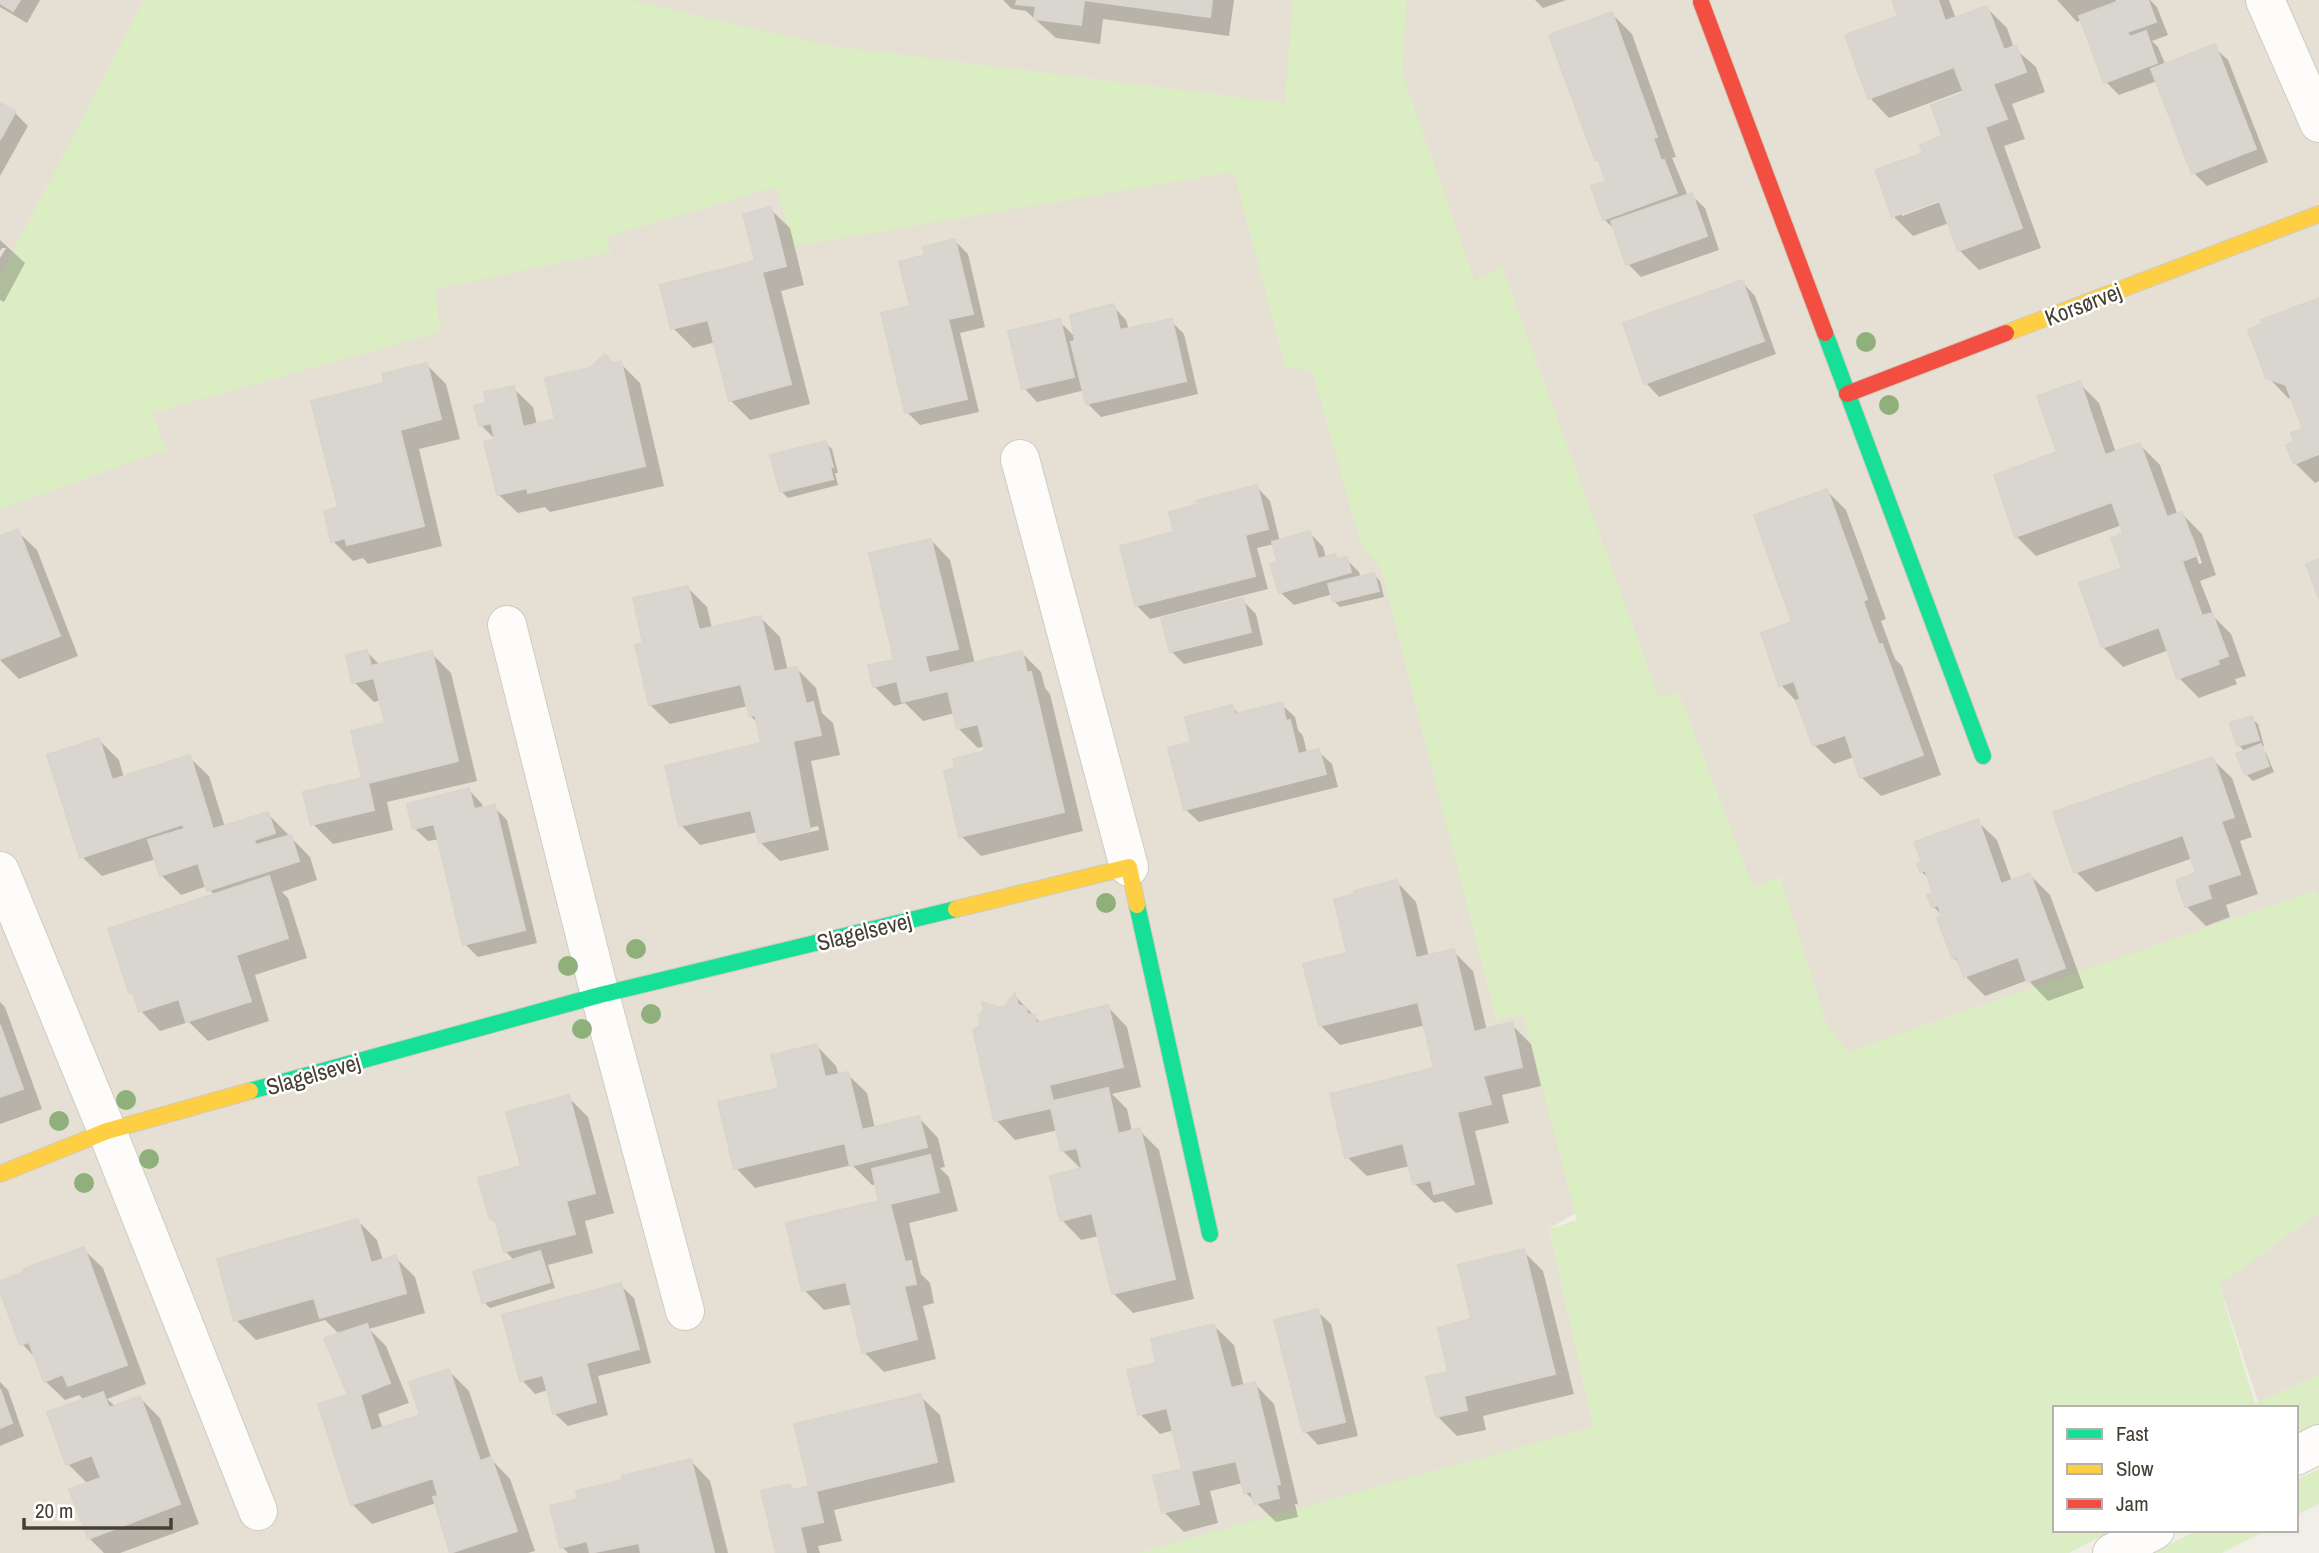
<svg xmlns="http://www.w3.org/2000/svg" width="2319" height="1553" font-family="'Archivo Narrow',sans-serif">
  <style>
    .residential { fill: #e5e0d3 }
    .green { fill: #dbedc3 }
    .shadow { fill: #0003; fill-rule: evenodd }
    .building { fill: #d9d6cf; stroke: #d8d5cd; stroke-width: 2 }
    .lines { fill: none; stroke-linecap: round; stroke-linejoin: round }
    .street-casing { stroke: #cecbc5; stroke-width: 40 }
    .fast-casing { stroke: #d0cbbd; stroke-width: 18 }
    .slow-casing { stroke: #d0cbbd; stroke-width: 18 }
    .jam-casing { stroke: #d0cbbd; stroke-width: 18 }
    .street { stroke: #fdfcfb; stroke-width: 38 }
    .fast { stroke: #16e098; stroke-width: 16 }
    .slow { stroke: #ffcf43; stroke-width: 16 }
    .jam { stroke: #f24e42; stroke-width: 16 }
    .tree { fill: #8fb07a }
    .labels { text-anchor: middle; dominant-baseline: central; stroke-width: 5; stroke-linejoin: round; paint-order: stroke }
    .street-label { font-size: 23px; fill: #463f33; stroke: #fff }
  </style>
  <rect width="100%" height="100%" fill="#f0eee7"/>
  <path class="residential" d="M0,0H2319V901L2315,891L1836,1056L1549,1229L1594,1427L1150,1553H0Z
    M2319,1213V1375L2258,1402L2219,1284Z"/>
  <path class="green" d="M144,0H630L826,45L1285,103L1293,0H1407L1402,73L1475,281L1502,267L1659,697L1679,693L1753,887L1780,876L1826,1022L1847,1052L2316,890L2319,901V1213L2219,1285L2255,1403L2319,1375V1425L2296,1437V1408H2055V1530H2113L2069,1553H1137L1594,1427L1549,1229L1577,1220L1523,1014L1496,1020L1381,568L1362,548L1312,371L1285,367L1234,172L794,246L776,187L606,237L611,252L436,289L440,332L153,413L166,450L0,509V276Z
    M2319,1469V1504L2296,1515V1480Z
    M2198,1530H2267L2222,1553H2153Z"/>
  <path class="shadow" d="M0,0H40L27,23L0,7Z
    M1003,0H1234L1229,36L1103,19L1100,44L1056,38L1026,11L1012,9Z
    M1535,0H1566L1543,8Z
    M1894,0H1949L1956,19L1987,8L2007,28L2014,48L2036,67L2045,92L2012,104L2025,139L2004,146L2041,248L1979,270L1959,250L1949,223L1913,236L1893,216L1925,154L1944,137L1966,94L1964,90L1889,118L1870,98L1900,17ZM1947,195L1948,199L1902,216V212Z
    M2057,0H2116L2117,4L2127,0H2150L2157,7L2168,35L2152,41L2158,47L2166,66L2214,47L2228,60L2268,162L2207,186L2194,173L2157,81L2119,95L2106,82L2083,19L2077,22Z
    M1612,14L1632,34L1676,157L1672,158L1688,196L1691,195L1705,208L1719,250L1641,277L1628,264L1616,231L1604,219L1608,182L1602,165L1596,159Z
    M0,105L15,113L28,126L0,176Z
    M770,209L790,228L804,285L781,291L810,404L750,420L730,400L716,342L693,348L673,328L758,262Z
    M0,240L25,263L4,302L0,300V258L6,248H2L0,251Z
    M955,241L968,254L985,327L960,333L979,412L920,425L907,412L912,307L927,256Z
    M1742,282L1755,296L1776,354L1659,397L1646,383Z
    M2319,299V481L2315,483L2295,463L2297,443L2305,430L2293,399L2288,398L2268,377Z
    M1113,306L1126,320L1129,330L1171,321L1184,334L1198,394L1101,417L1088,404L1085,390L1037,402L1024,388L1059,321L1077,339Z
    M620,363L640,383L664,486L550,512L545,507L518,513L498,494L496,440L481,425L488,405L513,388L533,407L537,425L557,420L614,365Z
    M427,365L446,384L460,439L419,449L442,546L368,564L363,558L353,561L333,541L340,508L386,384Z
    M2079,383L2099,403L2116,453L2140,445L2160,465L2178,516L2182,514L2202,534L2216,575L2200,581L2214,617L2231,634L2246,676L2235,679L2237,684L2199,698L2179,678L2169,650L2123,667L2103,647L2124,569L2125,534L2122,525L2036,556L2016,536L2059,453ZM2189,535H2192L2202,563L2199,564Z
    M826,443L832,449L838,473H835L838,485L788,498L781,491Z
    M1257,487L1270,501L1280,542L1310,533L1323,547L1326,558L1334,556L1339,560L1346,559L1359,572L1361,578L1374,575L1380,581L1384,597L1340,607L1334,601L1333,594L1294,605L1280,592L1279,564L1274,544L1257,548L1268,589L1150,619L1137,606L1122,547L1176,533Z
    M1827,491L1846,510L1886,619L1881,621L1895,659L1902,666L1941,775L1881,796L1861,777L1854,757L1834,764L1814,745L1798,703L1781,685ZM1852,729L1853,733L1822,744V740Z
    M17,531L37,550L78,656L19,679L0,660V537Z
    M931,540L950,560L975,664L1021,652L1041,672L1045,688L1050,694L1083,831L981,856L961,836L987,753L985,746L978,748L958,728L955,713L923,721L905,703L894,706L874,686L897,661Z
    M688,588L707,607L712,628L761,618L780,637L788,671L797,669L816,688L822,713L833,723L840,755L811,761L829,850L780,861L760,842L758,832L700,845L681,825L763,745L758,724L750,715L748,706L670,724L650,705L645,644ZM818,826L819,830L772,841V837Z
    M1242,600L1256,614L1263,645L1184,664L1171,651Z
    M367,652L380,665L431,653L451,673L477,781L387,802L393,830L333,844L313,824L364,779L387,724L381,700L374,702L354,682Z
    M1281,704L1295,717L1298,730L1303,736L1307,753L1318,751L1332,764L1338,787L1199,822L1185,809L1232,707L1240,715Z
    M2251,718L2258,724L2264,746L2261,747L2266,753L2274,772L2253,781L2246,774L2245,752L2239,745Z
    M99,740L119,760L124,778L189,757L209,776L225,827L268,814L310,857L317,880L282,892L288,898L307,958L255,975L269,1021L208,1041L189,1022L160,1031L141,1011L137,998L130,992L215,896L207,886L181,895L161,875L156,859L102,876L82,857Z
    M2212,759L2232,778L2252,837L2240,841L2258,894L2226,905L2230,917L2206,926L2186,906L2198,874L2193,858L2096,892L2076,872Z
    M469,790L482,804L483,809L494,807L507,820L537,943L478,957L465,944L440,839L428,841L414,828Z
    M1977,821L1997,840L2012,882L2030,875L2050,895L2084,988L2048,1001L2028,980L1985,996L1965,976L1961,965L1953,957L1944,917L1933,906L1935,894L1931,881L1921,871Z
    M1397,882L1416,902L1429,957L1453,951L1473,971L1487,1031L1511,1024L1531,1044L1541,1086L1502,1095L1509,1123L1475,1131L1493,1204L1456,1213L1443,1201L1434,1203L1414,1183L1410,1166L1367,1176L1347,1157L1436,1070L1426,1025L1340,1045L1321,1026L1349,954Z
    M1015,996L1041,1023L1108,1007L1127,1027L1141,1087L1112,1094L1127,1109L1132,1132L1139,1130L1159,1150L1194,1299L1133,1313L1113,1293L1099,1236L1081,1240L1062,1220L1082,1170L1063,1151L1058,1130L1015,1140L996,1120L997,1009L1005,1008Z
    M0,1002L5,1007L42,1109L0,1124Z
    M817,1046L836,1066L839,1076L847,1074L867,1093L875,1129L919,1118L938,1138L945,1167L940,1168L949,1177L958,1211L909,1223L921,1274L930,1283L934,1303L923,1306L936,1359L884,1372L864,1352L853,1304L824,1310L804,1290L881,1202L877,1184L872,1185L852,1165L755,1188L736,1168L781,1089Z
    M568,1097L588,1117L614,1213L585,1221L593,1253L548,1265L555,1288L490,1308L484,1302L515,1261L505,1251L498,1225L492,1219Z
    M357,1220L377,1240L383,1261L395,1257L415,1277L425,1313L369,1329L386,1346L409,1403L378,1414L383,1429L422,1417L449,1371L469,1391L492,1460L510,1479L535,1551L528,1553H453L436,1503L372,1524L352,1504L350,1396L340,1335L325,1320L256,1340L236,1320Z
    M83,1249L103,1268L146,1384L107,1399L116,1407L140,1398L160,1418L199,1524L120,1553H104L89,1538L88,1484L68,1464L84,1400L79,1395L65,1400L45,1381L37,1359L22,1344L0,1286V1282Z
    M1523,1251L1543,1271L1574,1394L1483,1416L1486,1430L1457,1436L1437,1416L1450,1373L1473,1320Z
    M620,1285L634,1298L651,1363L598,1376L608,1415L568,1426L554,1413L548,1390L535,1394L522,1380Z
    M1317,1311L1331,1324L1358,1436L1318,1445L1305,1431Z
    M1214,1326L1234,1345L1244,1387L1255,1384L1274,1404L1298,1504H1295L1298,1517L1276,1522L1245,1492L1243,1483L1210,1491L1218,1523L1184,1532L1164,1512L1184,1470L1174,1430L1160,1434L1140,1414L1158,1364Z
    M0,1382L8,1390L24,1436L0,1446Z
    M920,1396L940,1415L955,1482L834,1510L842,1541L818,1546L820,1553H778L789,1486L794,1491L811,1488Z
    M691,1461L710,1481L728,1553H568L562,1547L580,1501L625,1482Z"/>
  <path class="building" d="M0,0H20L13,11L0,3Z
    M1017,0H1212L1210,17L1084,0L1081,25L1034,19L1036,6L1016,4Z
    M1892,0H1938L1945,21L1987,6L2004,50L2016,45L2026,72L1993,84L2007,119L1985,127L2022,228L1958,251L1939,200L1892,217L1875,170L1923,153L1920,145L1942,136L1931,105L1964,93L1954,67L1868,99L1845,35L1898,16Z
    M2122,0H2148L2156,22L2127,32L2130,37L2146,31L2157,63L2104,83L2079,16Z
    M1612,12L1657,137L1653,138L1661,160H1664L1677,193L1603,220L1591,186L1606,181L1598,159L1595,160L1549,35Z
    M2215,44L2256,149L2192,174L2151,69Z
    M0,103L16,111L0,140Z
    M1692,193L1707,236L1626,265L1611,221Z
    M771,207L786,266L762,272L791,384L729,401L708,320L671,329L660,285L755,261L743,214Z
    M955,239L973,314L948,319L967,399L905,413L881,313L910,306L899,262L925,255L923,247Z
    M1742,280L1764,341L1644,384L1623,323Z
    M2319,298V454L2294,464L2286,445L2294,442L2291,433L2303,429L2286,385L2266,378L2248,330L2262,324L2261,320Z
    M1114,304L1120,330L1172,319L1186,381L1086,404L1071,342L1075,341L1070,315Z
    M1060,319L1074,377L1022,389L1008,331Z
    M605,354L613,363L621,361L645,466L528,493L527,488L497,495L484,442L495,439L491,423L479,426L474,406L486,403L484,392L514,386L523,427L555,419L545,378L590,368Z
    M427,363L441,419L400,430L424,526L347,545L345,538L331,542L324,511L338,507L311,401L384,383L382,374Z
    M2080,381L2105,455L2140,443L2167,517L2182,512L2198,555L2182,561L2202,616L2212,613L2228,656L2217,660L2219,664L2177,679L2159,627L2102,648L2079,583L2122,568L2111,538L2123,533L2112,502L2015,537L1994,475L2057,452L2037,396Z
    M826,441L833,467H830L833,479L780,492L770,455Z
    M1257,485L1268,529L1245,535L1255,576L1135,606L1120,546L1174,532L1169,512L1197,505L1196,501Z
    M1827,489L1867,599L1863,601L1871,624L1879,645L1882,644L1923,755L1860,778L1845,734L1813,746L1796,701L1800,699L1794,681L1779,686L1761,633L1792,622L1754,515Z
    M18,529L60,636L0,659V536Z
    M1310,531L1318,559L1335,554L1337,559L1347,557L1351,572L1279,593L1270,564L1277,562L1272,542Z
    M931,539L958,649L925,656L929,673L1022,651L1027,673L1031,672L1064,812L959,837L944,771L955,768L953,759L985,751L978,724L957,729L948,691L902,702L897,681L873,687L868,665L894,660L869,553Z
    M2319,559V599L2306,564Z
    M1374,573L1379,591L1333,602L1328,584Z
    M688,586L699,630L761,616L774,672L797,667L806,704L813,702L821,735L793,741L810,830L759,843L751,810L679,826L665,766L761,743L755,715L749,716L741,684L649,705L635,645L643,643L633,598Z
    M1243,598L1251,632L1170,652L1161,618Z
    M367,650L371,666L432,651L458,761L368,783L374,810L311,825L303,792L362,778L351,731L385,723L374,678L352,683L346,655Z
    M1282,702L1286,721L1290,720L1298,754L1319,749L1326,774L1184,810L1168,748L1191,742L1185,717L1232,705L1235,714Z
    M2252,716L2259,740L2237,746L2230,723Z
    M99,738L112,780L190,755L213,829L268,812L275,833L254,840L256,845L291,835L299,861L207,891L198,863L160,876L148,840L184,829L183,824L80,858L47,755Z
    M2261,744L2269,766L2245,775L2236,754Z
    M2213,757L2234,817L2221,821L2240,874L2207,885L2211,898L2185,907L2176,880L2196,873L2183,835L2074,873L2053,812Z
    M469,788L474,809L495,805L525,930L463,945L434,824L413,829L407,804Z
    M1978,819L2001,884L2030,873L2065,968L2027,982L2018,957L1964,977L1956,956L1952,958L1937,918L1942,916L1938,905L1932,907L1927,895L1933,893L1925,870L1920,872L1917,864L1922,862L1914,842Z
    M269,876L288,938L236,955L251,1001L186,1022L179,999L139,1012L133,992L129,993L108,929Z
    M1397,880L1416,958L1454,949L1474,1032L1512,1022L1522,1067L1483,1076L1491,1104L1457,1112L1474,1184L1434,1194L1431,1180L1413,1184L1403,1143L1345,1158L1330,1094L1434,1068L1418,1002L1319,1026L1303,964L1347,953L1334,899L1355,894L1354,891Z
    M1015,993L1018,1005L1026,1007L1027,1014L1035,1015L1036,1023L1108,1005L1123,1067L1049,1085L1053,1101L1108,1088L1118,1134L1140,1128L1175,1279L1112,1294L1092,1213L1060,1221L1050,1176L1082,1168L1077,1148L1061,1151L1051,1108L994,1121L973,1030L980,1025L979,1016L984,1010L982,1002L997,1007H1004Z
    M0,1025L23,1089L0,1097Z
    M817,1044L825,1077L848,1072L862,1130L919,1116L927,1147L850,1166L845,1143L734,1169L718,1102L779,1088L771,1055Z
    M569,1095L595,1193L566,1201L575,1234L504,1252L495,1219L490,1220L478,1178L521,1166L506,1112Z
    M930,1155L939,1192L890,1204L905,1262L911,1261L916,1284L904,1286L917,1339L862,1353L846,1282L802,1291L786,1223L879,1201L872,1169Z
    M358,1219L371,1263L396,1255L406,1293L320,1318L314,1298L234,1321L217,1259Z
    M84,1247L127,1365L68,1386L63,1374L44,1382L29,1342L20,1345L0,1291V1281L24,1272L23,1269Z
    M1524,1249L1555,1374L1464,1396L1467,1410L1436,1417L1426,1377L1448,1372L1438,1328L1471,1319L1458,1265Z
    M540,1251L550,1282L482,1303L473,1272Z
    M621,1283L639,1349L586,1363L596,1402L553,1414L543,1375L520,1381L502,1315Z
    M1318,1309L1345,1422L1303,1432L1274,1320Z
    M367,1324L390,1383L360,1395L371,1431L420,1415L409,1382L449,1369L480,1461L491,1457L517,1531L450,1553L433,1497L438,1496L433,1478L351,1505L318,1404L348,1395L324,1338Z
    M1214,1324L1231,1388L1255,1382L1280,1484L1276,1485L1279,1498L1254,1504L1251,1491L1244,1493L1236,1461L1191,1471L1199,1504L1162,1513L1153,1476L1182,1469L1167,1408L1138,1415L1127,1370L1156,1363L1151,1339Z
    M0,1389L12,1423L0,1428Z
    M103,1392L109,1408L140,1396L180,1504L88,1539L69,1489L101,1478L92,1455L66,1465L47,1412Z
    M921,1394L937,1462L816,1491L823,1522L800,1527L806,1553H776L761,1491L790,1484L792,1490L809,1486L794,1424Z
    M691,1459L714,1553H641L639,1543L590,1553L587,1541L560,1548L550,1506L578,1499L576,1491L623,1480L622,1476Z"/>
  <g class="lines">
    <g class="street-casing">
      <path id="street" d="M2265,0L2319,123
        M1020,459L1129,867
        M507,625L600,995L685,1311
        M0,871L107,1131L258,1511
        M2296,1456L2319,1444
        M2112,1553L2155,1530"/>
    </g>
    <g class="fast-casing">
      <path id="fast" d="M1825,333L1983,756
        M1137,905L1210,1234
        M250,1091L600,995L956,909"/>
    </g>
    <g class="slow-casing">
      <path id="slow" d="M2006,333L2319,214
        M956,909L1129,867L1137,905
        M0,1174L107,1131L250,1091"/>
    </g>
    <g class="jam-casing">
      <path id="jam" d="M1701,2L1825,333
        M1847,394L2006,333"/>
    </g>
    <use href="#street" class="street"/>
    <use href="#fast" class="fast"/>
    <use href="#slow" class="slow"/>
    <use href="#jam" class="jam"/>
  </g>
  <g class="tree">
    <circle cx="1866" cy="342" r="10"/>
    <circle cx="1889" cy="405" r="10"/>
    <circle cx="1106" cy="903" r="10"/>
    <circle cx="636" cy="949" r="10"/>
    <circle cx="568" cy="966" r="10"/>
    <circle cx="651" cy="1014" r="10"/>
    <circle cx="582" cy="1029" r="10"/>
    <circle cx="126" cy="1100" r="10"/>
    <circle cx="59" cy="1121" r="10"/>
    <circle cx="149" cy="1159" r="10"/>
    <circle cx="84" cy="1183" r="10"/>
  </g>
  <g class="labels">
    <g class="street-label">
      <text transform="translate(2083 304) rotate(-21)">Korsørvej</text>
      <text transform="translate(864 931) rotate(-14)">Slagelsevej</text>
      <text transform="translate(313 1074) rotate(-16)">Slagelsevej</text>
    </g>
  </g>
  <rect x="2053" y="1406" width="245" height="126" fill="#ffffff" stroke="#b5b2ad" stroke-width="2"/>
  <rect x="2067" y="1429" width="35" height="10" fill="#16e098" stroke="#b5b2ad" stroke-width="2"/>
  <text x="2116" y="1441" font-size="21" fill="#463f33">Fast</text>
  <rect x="2067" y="1464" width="35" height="10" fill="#ffcf43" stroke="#b5b2ad" stroke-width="2"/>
  <text x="2116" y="1476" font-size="21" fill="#463f33">Slow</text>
  <rect x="2067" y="1499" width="35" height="10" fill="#f24e42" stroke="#b5b2ad" stroke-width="2"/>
  <text x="2116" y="1511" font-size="21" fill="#463f33">Jam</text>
  <path d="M24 1518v10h147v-10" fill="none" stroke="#463f33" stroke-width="3.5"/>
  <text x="35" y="1518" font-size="21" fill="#463f33" stroke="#ffffff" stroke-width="5" paint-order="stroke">20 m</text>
</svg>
